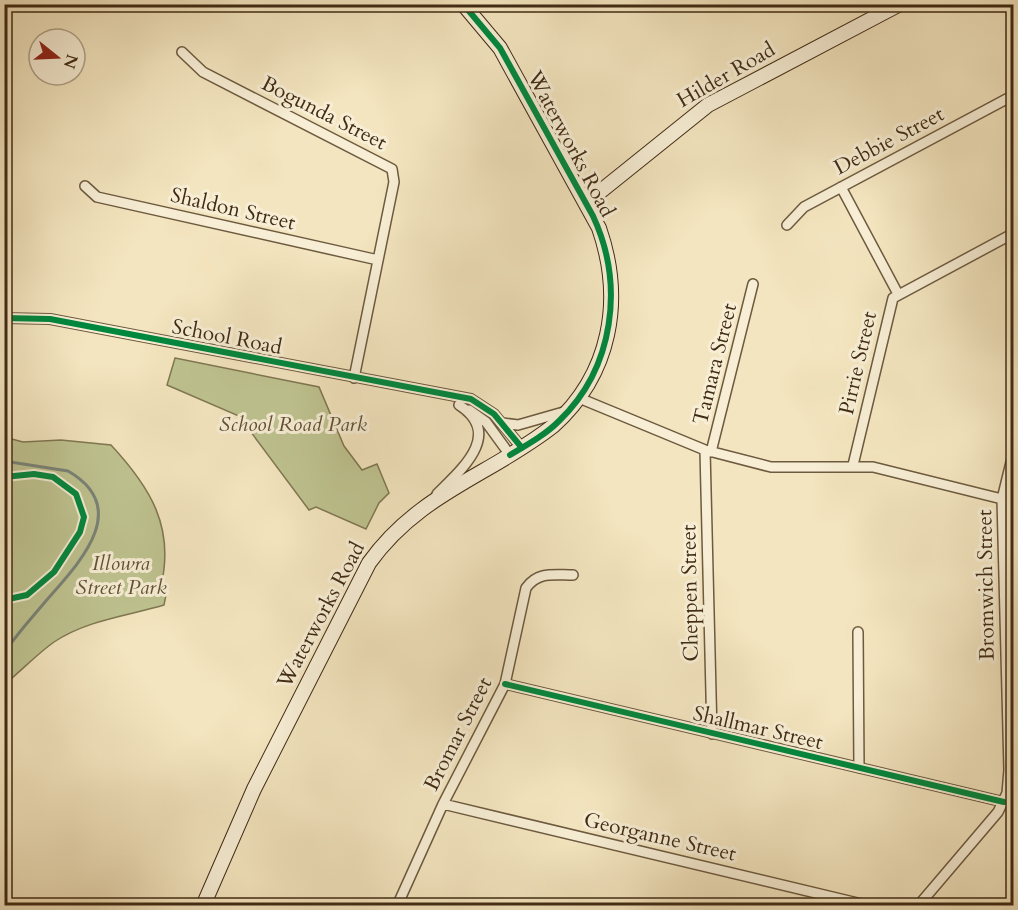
<svg xmlns="http://www.w3.org/2000/svg" width="1018" height="910" font-family="Cardo,serif">
  <style>
    .green { fill: #bec390; stroke: #7f7752; stroke-width: 1.5 }
    .lines { fill: none; stroke-linecap: round; stroke-linejoin: round }
    .stream { stroke: #798378; stroke-width: 3 }
    .street-casing { stroke: #6d5a3f; stroke-width: 12 }
    .secondary-casing { stroke: #402b14; stroke-width: 16 }
    .street { stroke: #f7eed5; stroke-width: 9 }
    .secondary { stroke: #f7eed5; stroke-width: 14 }
    .cycleway-casing { stroke: #f7eed5; stroke-width: 10 }
    .cycleway { stroke: #00873e; stroke-width: 6 }
    .labels { text-anchor: middle; dominant-baseline: central; stroke-width: 6; stroke-linejoin: round; paint-order: stroke }
    .street-label { font-size: 21px; fill: #402b14; stroke: #f7eed5 }
    .park-label { font-size: 21px; font-style: italic; fill: #605133; stroke: #f7eed5 }
  </style>
  <rect width="100%" height="100%" fill="#f3e5bf"/>
  <filter id="stains"><feTurbulence type="fractalNoise" baseFrequency=".00333" numOctaves="4"/><feColorMatrix values="0 0 0 0 .2 0 0 0 0 .09 0 0 0 0 .02 0 0 0 .5 -.17"/></filter>
  <radialGradient id="worn" r=".72"><stop offset=".6" stop-color="#630" stop-opacity="0"/><stop offset="1" stop-color="#630" stop-opacity=".3"/></radialGradient>
  <path class="green" d="M175,358L319,387L344,446L362,470L377,464L389,493L379,503L366,529L316,507L309,510L239,416L167,385Z
    M4,437L23,442L61,440L111,445C150,487 175,527 161,586L167,590L164,605C127,616 87,620 54,642C37,654 21,671 5,684Z"/>
  <g class="lines">
    <path class="stream" d="M4,461L68,471C134,509 77,565 45,602C31,618 17,635 4,652"/>
    <g class="street-casing">
      <path id="street" d="M182,52L203,72L392,169L394,182L354,378
        M85,186L97,197L378,260
        M841,187L898,294
        M787,225L804,207L1014,95
        M4,284L5,318
        M4,318L50,319L471,399L494,414L522,448
        M579,398L705,450L771,467H873L1002,499
        M469,410L486,422L510,455
        M503,423L518,425L567,411
        M705,450L712,734
        M711,452L753,284
        M853,465L893,298L1014,233
        M437,494C461,470 504,434 459,405
        M858,632L859,768
        M505,684L1004,802
        M443,804L870,906
        M397,906L443,804L505,684L526,588C538,571 554,575 573,575
        M918,906L998,812L1007,793L1009,770L1002,499L1014,450"/>
    </g>
    <g class="secondary-casing">
      <path id="secondary" d="M586,203L708,105L900,4
        M203,906L254,789L369,563C419,493 489,476 553,426C611,374 624,300 599,228L500,48L463,4"/>
    </g>
    <use href="#street" class="street"/>
    <use href="#secondary" class="secondary"/>
    <g class="cycleway-casing">
      <path id="cycleway" d="M463,4L500,48L593,216C625,285 614,368 559,421C545,435 527,445 510,455
        M4,318L50,319L471,399L494,414L522,448
        M4,477L34,474L53,477L76,494L84,517L80,532L54,572L27,595L4,600
        M505,684L1004,802"/>
    </g>
    <use href="#cycleway" class="cycleway"/>
  </g>
  <g class="labels">
    <g class="street-label">
      <text transform="translate(726 75) rotate(-30)">Hilder Road</text>
      <text transform="translate(324 113) rotate(27)">Bogunda Street</text>
      <text transform="translate(889 141) rotate(-28)">Debbie Street</text>
      <text transform="translate(571 144) rotate(62)">Waterworks Road</text>
      <text transform="translate(233 209) rotate(13)">Shaldon Street</text>
      <text transform="translate(227 337) rotate(11)">School Road</text>
      <text transform="translate(858 363) rotate(-77)">Pirrie Street</text>
      <text transform="translate(715 364) rotate(-76)">Tamara Street</text>
      <text transform="translate(986 585) rotate(-91)">Bromwich Street</text>
      <text transform="translate(690 593) rotate(-91)">Cheppen Street</text>
      <text transform="translate(321 615) rotate(-62)">Waterworks Road</text>
      <text transform="translate(758 728) rotate(13)">Shallmar Street</text>
      <text transform="translate(458 734) rotate(-63)">Bromar Street</text>
      <text transform="translate(660 837) rotate(13)">Georganne Street</text>
    </g>
    <g class="park-label">
      <text x="293" y="424">School Road Park</text>
      <text x="121" y="563">Illowra<tspan x="121" dy="24">Street Park</tspan></text>
    </g>
  </g>
  <rect width="1018" height="910" fill="none" stroke="#f3e5bf" stroke-width="24"/>
  <rect x="6" y="6" width="1006" height="898" fill="none" stroke="#402b14" stroke-width="3"/>
  <rect x="12" y="12" width="994" height="886" fill="none" stroke="#402b14" stroke-width="1.5"/>
  <g transform="translate(57 57) rotate(108)"><circle r="28" fill="#f7eed5" stroke="#aea088" stroke-width="1.5"/>
  <path d="M0-4.5L10 22L0 15L-10 22Z" fill="#8f2418"/>
  <text y="-9" font-size="16" font-weight="bold" text-anchor="middle" fill="#402b14">N</text>
  </g>
  <rect width="100%" height="100%" filter="url(#stains)"/>
  <rect width="100%" height="100%" fill="url(#worn)"/>
</svg>
